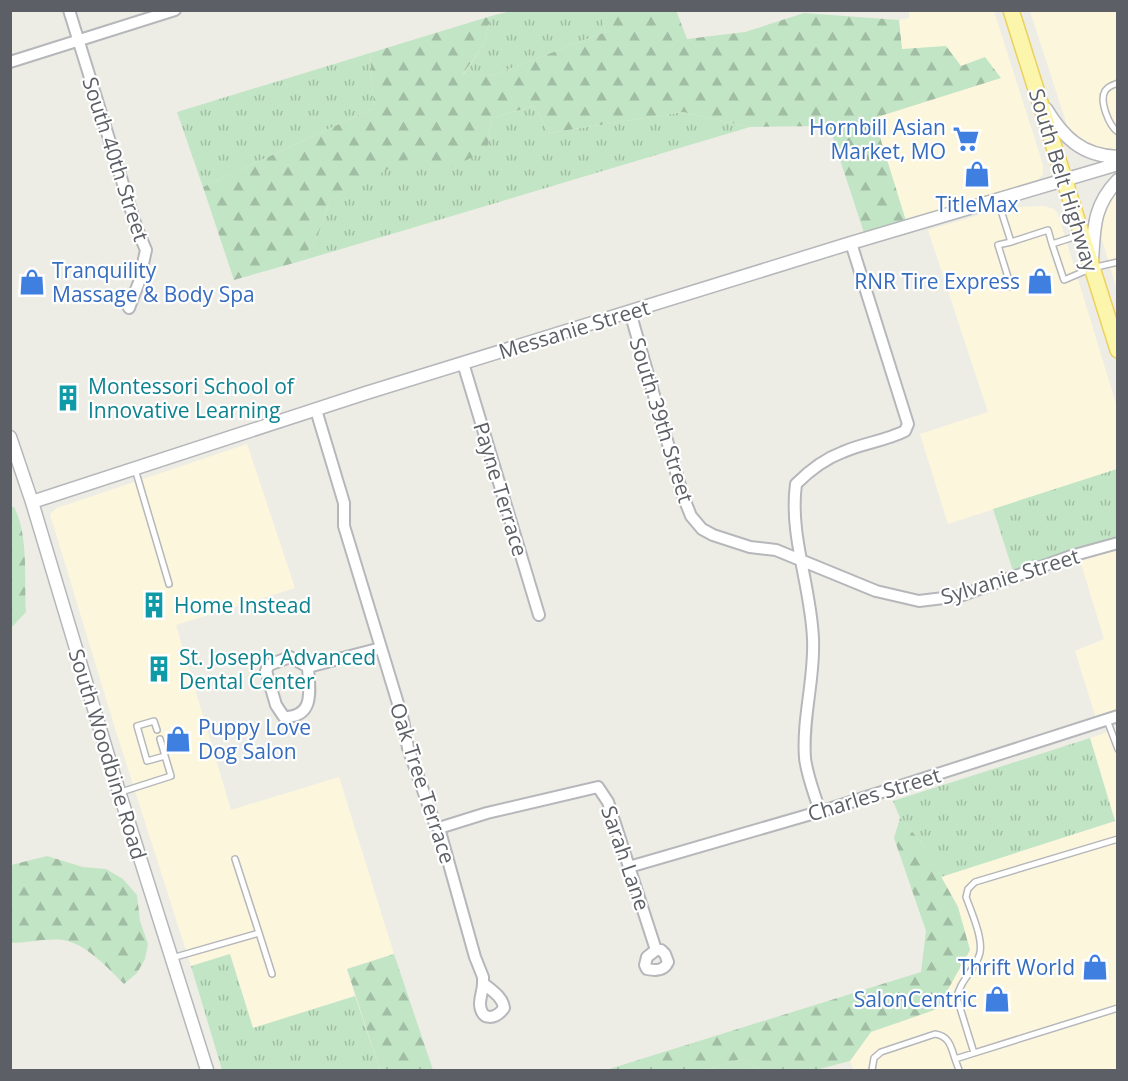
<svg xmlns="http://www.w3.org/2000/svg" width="1128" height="1081" font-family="'Open Sans',sans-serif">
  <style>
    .commercial { fill: #fcf7dc }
    .grass { fill: url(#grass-tufts) }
    .forest { fill: url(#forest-firs) }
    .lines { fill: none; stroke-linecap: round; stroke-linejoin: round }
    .service-casing { stroke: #b5b7bb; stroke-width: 8 }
    .minor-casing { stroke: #b5b7bb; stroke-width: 14 }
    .tertiary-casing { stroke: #b5b7bb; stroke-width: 15 }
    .primary-casing { stroke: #ecd060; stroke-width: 18 }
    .service { stroke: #fff; stroke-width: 5 }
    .minor { stroke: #fff; stroke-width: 10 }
    .tertiary { stroke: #fff; stroke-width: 12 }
    .primary { stroke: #fcf5ac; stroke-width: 15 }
    .labels { text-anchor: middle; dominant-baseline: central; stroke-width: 4.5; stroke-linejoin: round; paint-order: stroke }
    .shop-label { font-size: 21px; fill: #366cbe; stroke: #fff; text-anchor: end }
    .street-label { font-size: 21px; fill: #5c5f65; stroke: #fff }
    .culture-label { font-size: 21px; fill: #0d838f; stroke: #fff; text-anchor: start }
  </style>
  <defs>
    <pattern id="grass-tufts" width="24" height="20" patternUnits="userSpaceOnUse" patternTransform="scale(1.5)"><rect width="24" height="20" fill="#c2e5c5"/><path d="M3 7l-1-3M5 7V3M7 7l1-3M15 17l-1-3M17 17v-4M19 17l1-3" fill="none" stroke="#a1bda4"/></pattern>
    <pattern id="forest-firs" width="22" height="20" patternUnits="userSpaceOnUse" patternTransform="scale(1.5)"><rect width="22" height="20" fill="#c2e5c5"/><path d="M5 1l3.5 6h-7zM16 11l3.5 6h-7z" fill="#a1bda4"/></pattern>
  </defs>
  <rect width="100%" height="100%" fill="#eeede5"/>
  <path class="commercial" d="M909,11H994L1043,165V174L1038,180L1026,187L906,221L874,118L1000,78L961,66L945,46L902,50L899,20L909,18Z
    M1030,11H1117V151L1110,152L1093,147L1068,128Z
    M1117,187V290L1101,236V218L1106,203Z
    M1044,206L1054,209L1058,214L1117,407V469L948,524L920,434L988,412L928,230L1003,208Z
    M247,444L295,588L176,625L231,810L339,777L394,954L347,969L355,996L253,1028L230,954L191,966L114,725L50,514L57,508Z
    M1117,550V711L1096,718L1075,651L1104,639L1080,560Z
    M1117,729V1070H853L850,1061L871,1032L937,1009L970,950L958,907L941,877L1115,821L1090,738Z"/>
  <path class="grass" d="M511,11H599L606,32L491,76L463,75L483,45L491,16Z
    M370,53L374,108L203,187L177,112Z
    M534,106L549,133L683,112L750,127L301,261L318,235L330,200L409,157L488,149L491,118Z
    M1117,469V536L1013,571L993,509Z
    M1090,738L1115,821L941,877L923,844L900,818L893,801Z
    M230,954L253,1028L355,996L380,1070H222L191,966Z
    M741,1059L761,1070H705Z"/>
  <path class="forest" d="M676,10L687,39L745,32L804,13L899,20L902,49L946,46L961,66L985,57L1001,78L874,118L906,221L864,233L829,126L750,127L683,112L549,133L534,106L491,118L488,149L436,176L409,158L330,200L318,235L301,261L234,280L203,187L374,108L370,53L491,16L483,45L463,74L491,76L606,32L599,11Z
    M11,507H14C29,535 24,581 26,612L11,628Z
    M900,818L923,844L958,907L970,950L937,1009L871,1032L850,1061L816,1070H761L741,1059L705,1070H606L921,972L926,931L894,838Z
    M47,856L83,867L106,869L123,879L137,895L140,921L148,944L145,959L137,973L124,984C109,969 85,943 63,940C46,938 28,943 11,943V865Z
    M394,954L433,1070H380L347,969Z"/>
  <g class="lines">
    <g class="service-casing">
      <path id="service" d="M1118,83C1113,85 1108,86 1105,91C1099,101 1109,126 1118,132
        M998,201L1011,242L1048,230L1052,244L1080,235
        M1052,244L1064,280L1092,268L1118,262
        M1011,287L998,245L1011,242
        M135,469L169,584
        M1107,720L1118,749
        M157,730L154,721L137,726L147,761L165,756
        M121,792L171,776L160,739
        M259,933L272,974
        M172,958L259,933L235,859
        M974,1053L957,998C959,982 973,972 979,956C985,942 971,911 966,897L968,889L975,882L1118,839
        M872,1070L874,1058L881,1052L935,1034C949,1036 951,1046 955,1059
        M959,1070L955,1059L1118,1008"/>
    </g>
    <g class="minor-casing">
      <path id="minor" d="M69,10L137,229L146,250L139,282L129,308
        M10,62L175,10
        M630,312L683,496L691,516L702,529L713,535L750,547L776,550L876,591L919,601L960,596L1071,556L1118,543
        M463,363L539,615
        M316,410L344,503V526L403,720L408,748L435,824L439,828L475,957L483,977V983
        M290,657L308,667C309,689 316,717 284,717L276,705L266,671L269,665Z
        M308,667L381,648
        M820,812C815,795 807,776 805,758C802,718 815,678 813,639C811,586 789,536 796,484C810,470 824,459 843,452C863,443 885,441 905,431L908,424L851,243
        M439,828L487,813L598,787L608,802L656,950
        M629,867L832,808L1118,716
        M656,950H661L665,954L668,962C664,971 656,971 647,969L645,965L647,957Z
        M483,983C491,990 503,997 504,1008C496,1019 481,1022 480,1004C480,997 483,990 483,983Z"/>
    </g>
    <g class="tertiary-casing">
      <path id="tertiary" d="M1046,109C1063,137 1082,156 1118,157
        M1092,261C1094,228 1093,206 1118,180
        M10,437L32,502L116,782L207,1070
        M32,502L366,393L851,243L1118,164"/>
    </g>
    <g class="primary-casing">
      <path id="primary" d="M1011,10L1118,350"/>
    </g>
    <use href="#service" class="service"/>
    <use href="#minor" class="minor"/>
    <use href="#tertiary" class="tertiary"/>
    <use href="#primary" class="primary"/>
  </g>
  <defs>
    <g id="supermarket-bare" transform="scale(2.07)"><path d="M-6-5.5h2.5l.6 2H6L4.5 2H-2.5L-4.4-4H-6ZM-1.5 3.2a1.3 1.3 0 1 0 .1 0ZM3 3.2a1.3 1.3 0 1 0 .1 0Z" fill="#3f7fe0" stroke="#fff" stroke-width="2.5" paint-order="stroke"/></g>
    <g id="shop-bare" transform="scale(2.07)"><path d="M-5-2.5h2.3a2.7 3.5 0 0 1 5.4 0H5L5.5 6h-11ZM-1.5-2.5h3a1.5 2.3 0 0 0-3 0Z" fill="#3f7fe0" stroke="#fff" stroke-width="2.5" paint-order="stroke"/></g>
    <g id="building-bare" transform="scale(2.07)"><path d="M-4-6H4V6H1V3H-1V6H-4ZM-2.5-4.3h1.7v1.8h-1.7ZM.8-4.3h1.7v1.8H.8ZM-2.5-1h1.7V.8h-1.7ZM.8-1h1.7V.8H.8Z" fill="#0f9aa8" stroke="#fff" stroke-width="2.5" paint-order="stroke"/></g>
  </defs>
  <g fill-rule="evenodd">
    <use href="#supermarket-bare" x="966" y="139"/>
    <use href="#shop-bare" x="977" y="174"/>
    <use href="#shop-bare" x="1040" y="281"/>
    <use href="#shop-bare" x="32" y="282"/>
    <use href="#building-bare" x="68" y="398"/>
    <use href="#building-bare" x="154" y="605"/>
    <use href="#building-bare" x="159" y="669"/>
    <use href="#shop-bare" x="178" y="739"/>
    <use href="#shop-bare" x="1095" y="967"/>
    <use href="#shop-bare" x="997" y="999"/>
  </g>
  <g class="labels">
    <g class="shop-label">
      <text x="946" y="127">Hornbill Asian<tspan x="946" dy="24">Market, MO</tspan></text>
      <text x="977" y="204" text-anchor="middle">TitleMax</text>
      <text x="52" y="270" text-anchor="start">Tranquility<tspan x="52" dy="24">Massage &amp; Body Spa</tspan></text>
      <text x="1020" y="281">RNR Tire Express</text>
      <text x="198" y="727" text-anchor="start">Puppy Love<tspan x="198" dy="24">Dog Salon</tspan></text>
      <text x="1075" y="967">Thrift World</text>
      <text x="977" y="999">SalonCentric</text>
    </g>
    <g class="street-label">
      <text transform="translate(116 159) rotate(72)">South 40th Street</text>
      <text transform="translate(1064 180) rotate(73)">South Belt Highway</text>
      <text transform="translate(574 329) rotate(-17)">Messanie Street</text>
      <text transform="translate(662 420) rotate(73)">South 39th Street</text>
      <text transform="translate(501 489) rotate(73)">Payne Terrace</text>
      <text transform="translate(1010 576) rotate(-17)">Sylvanie Street</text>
      <text transform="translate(108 754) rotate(73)">South Woodbine Road</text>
      <text transform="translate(423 783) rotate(72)">Oak Tree Terrace</text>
      <text transform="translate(874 794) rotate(-17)">Charles Street</text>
      <text transform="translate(626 858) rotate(71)">Sarah Lane</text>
    </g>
    <g class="culture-label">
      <text x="88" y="386">Montessori School of<tspan x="88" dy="24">Innovative Learning</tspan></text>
      <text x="174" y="605">Home Instead</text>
      <text x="179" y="657">St. Joseph Advanced<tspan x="179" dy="24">Dental Center</tspan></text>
    </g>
  </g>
  <rect width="1128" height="1081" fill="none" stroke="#5c5f65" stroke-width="24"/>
</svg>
